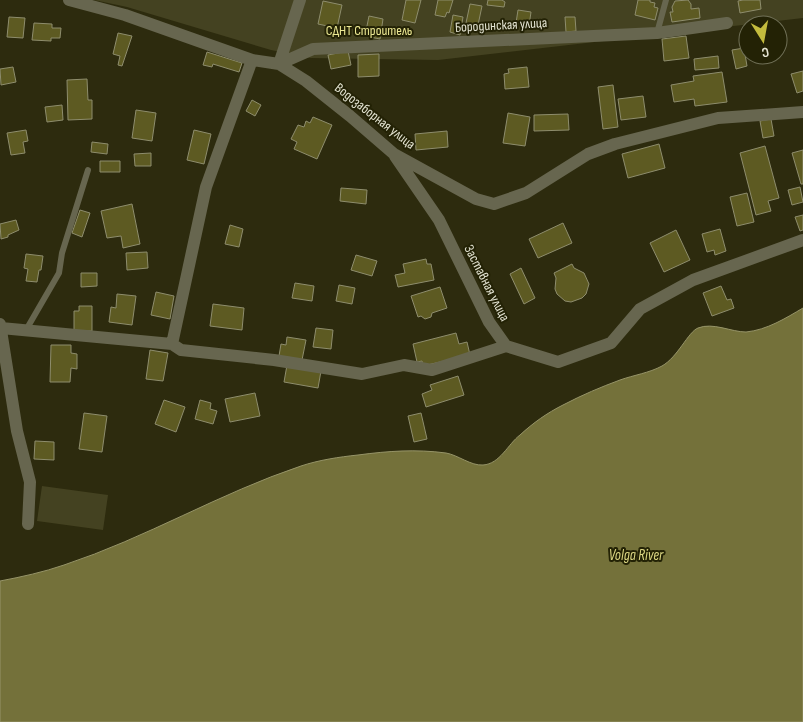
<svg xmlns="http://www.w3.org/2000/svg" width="803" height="722" font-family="'Sofia Sans Condensed',sans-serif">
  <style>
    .green { fill: #444221 }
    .water { fill: #74713a; stroke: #969468 }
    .building { fill: #5d5a22; stroke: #8e8d6d }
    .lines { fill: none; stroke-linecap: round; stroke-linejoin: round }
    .service { stroke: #67664f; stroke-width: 6 }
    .minor { stroke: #67664f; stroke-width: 12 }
    .labels { text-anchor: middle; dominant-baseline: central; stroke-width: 4; stroke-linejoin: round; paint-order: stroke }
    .street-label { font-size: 14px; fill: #e4e4d3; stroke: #232205 }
    .park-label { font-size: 14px; fill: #ece893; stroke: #232205 }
    .water-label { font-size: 15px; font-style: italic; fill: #dcd783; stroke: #232205 }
  </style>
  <rect width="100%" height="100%" fill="#2d2b0e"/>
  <path class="green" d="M94,0H803V18L438,60L311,58L271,50L127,7Z
    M42,486L108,495L103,530L37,521Z"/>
  <path class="water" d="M803,308V722H0V581C21,577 44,572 64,565C146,538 220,493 301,466C319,460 339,457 358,455C388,451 416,449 446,453C458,455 471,466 483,465C500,464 508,444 520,435C533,423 547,413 563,405C582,395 601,387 620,380C634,375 649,373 662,366C678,357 688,332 698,328C713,322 731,332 746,332C767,330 786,318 803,308Z"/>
  <path class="building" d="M406,0H421L415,23L402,20Z
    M438,0H453L449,13L447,12L445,17L435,15Z
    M488,0H502L505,2L504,7L487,5Z
    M638,0H650V2L655,3L654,7L658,8L655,20L635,15Z
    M688,0L691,4V9L699,8L700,18L672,22L670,12H673L672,7L675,1Z
    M743,0H760L761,9L740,13L738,1Z
    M323,1L342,5L337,28L318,24Z
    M470,4L482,6L478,25L466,23Z
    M518,10L531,12L529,26L516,23Z
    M453,15L463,17L460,35L450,32Z
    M369,16L383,19L380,39L365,36Z
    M9,17L25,18L23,38L7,37Z
    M565,17H575L576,31L566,32Z
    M34,23L52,24V28H61L60,38H51V41L32,40Z
    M118,33L132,36L122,66L118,65L120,56L113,54Z
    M686,36L689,58L664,61L662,39Z
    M744,48L747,66L736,69L732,50Z
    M348,51L351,65L331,69L328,55Z
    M207,52L242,63L239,72L213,64L212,67L203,65Z
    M379,54V76L358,77V55Z
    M718,56L719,68L695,70L694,59Z
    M13,67L16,82L1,85L0,69Z
    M527,67L529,87L505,89L504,74L509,73L508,69Z
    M803,71V91L797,93L791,74Z
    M722,72L727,102L695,106L694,99L674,102L671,85L694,81L693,76Z
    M87,79L88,100H92V119L68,120L67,80Z
    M613,85L618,127L603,129L598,87Z
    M643,96L646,117L621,120L618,99Z
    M252,100L261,105L255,116L246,111Z
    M62,105L63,120L47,122L45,107Z
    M136,110L156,113L152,141L132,138Z
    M508,113L530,117L525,146L503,143Z
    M568,114L569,130L534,131V115Z
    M313,117L332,125L317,159L294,149L297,142L291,139L298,125L304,127L306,121L310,123Z
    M771,119L774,136L763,138L760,121Z
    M26,130L28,141L23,142L25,153L11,155L7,133Z
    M194,130L211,134L204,164L187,160Z
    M447,131L448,147L416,150L415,134Z
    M92,142L108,144L107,154L91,152Z
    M659,144L665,168L628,178L622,154Z
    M765,146L779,198L768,201L771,211L756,215L740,153Z
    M803,150V184H801L792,153Z
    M151,153V166H135L134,154Z
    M100,161H120V172H100Z
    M800,187L803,202L792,205L788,190Z
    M341,188L367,190L366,204L340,201Z
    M747,193L754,222L737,226L730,197Z
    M132,204L140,244L123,248L121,236L107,238L101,211Z
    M80,210L90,213L82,237L72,233Z
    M803,215V230L800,231L795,217Z
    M16,220L19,230L8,235V237L1,239L0,224Z
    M563,223L572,243L538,258L529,239Z
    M230,225L243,229L239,247L225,244Z
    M720,229L726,251L715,255L714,250L707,252L702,234Z
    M676,230L690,260L664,272L650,243Z
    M147,252L148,268L127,270L126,253Z
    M26,254L43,256L41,270H39L37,282L26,281L28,269L24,268Z
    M356,255L377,261L372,276L351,270Z
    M426,259L427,264H431L434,280L398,287L395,275L405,273L403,264Z
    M572,264L574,268L584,273L589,284L586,294L582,298L571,302L565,301L557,294L555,289L556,278L554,273Z
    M521,268L535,298L524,304L510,274Z
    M81,273H97V286L81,287Z
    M295,283L314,286L312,301L292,298Z
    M339,285L355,288L352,304L336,301Z
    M721,286L727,300L731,299L734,308L712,316L703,293Z
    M440,287L447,308L432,313L431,317L425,319L421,316L418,317L411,296Z
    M156,292L174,296L170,319L151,315Z
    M117,294L136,296L132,325L109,322L111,307L116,308Z
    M213,304L244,308L242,330L210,326Z
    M79,306H92V331H74V311H79Z
    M316,328L333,330L331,349L313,347Z
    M456,333L459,344L467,342L470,355L423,366L422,361L417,362L413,344Z
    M287,337L306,340L302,360L279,356L281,344L286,345Z
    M51,345H71V353L77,354V369L71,368L70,382H50Z
    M150,350L168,353L163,381L146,379Z
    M287,365L321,371L318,388L284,382Z
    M458,376L464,395L426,407L422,394L432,390L430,385Z
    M255,393L260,416L230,422L225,399Z
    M164,400L185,407L176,432L155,424Z
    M200,400L211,403L210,409L217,411L213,424L195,419Z
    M84,413L107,416L102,452L79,449Z
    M421,413L427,439L414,442L408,416Z
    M35,441L54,442V460L34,459Z"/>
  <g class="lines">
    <path class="service" d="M657,33L666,0
      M26,330L59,273L62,253L88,170"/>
    <path class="minor" d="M69,0L125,15L252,60L279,64L306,81L350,116L394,154L476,199L494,204L526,193L588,154L615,144L718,118L803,112
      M279,64L313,49L657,33L727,23
      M279,64L300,0
      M395,156L439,220L489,322L506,346L558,362L611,343L640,309L693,280L803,240
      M0,324L17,431L30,482L28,524
      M1,328L172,344L181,350L274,360L362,374L404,365L432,370L506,346
      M172,344L206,187L252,60"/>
  </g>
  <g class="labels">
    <g class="street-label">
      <text transform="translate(501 25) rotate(-3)">Бородинская улица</text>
      <text transform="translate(375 116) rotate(38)">Водозаборная улица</text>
      <text transform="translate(487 283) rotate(63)">Заставная улица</text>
    </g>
    <g class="park-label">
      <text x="369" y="30">СДНТ Строитель</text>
    </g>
    <g class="water-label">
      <text x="636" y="555">Volga River</text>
    </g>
  </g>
  <g transform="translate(763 40) rotate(169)"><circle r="24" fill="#232205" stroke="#707057"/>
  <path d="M0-4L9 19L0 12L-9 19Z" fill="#c4bc3d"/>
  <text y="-8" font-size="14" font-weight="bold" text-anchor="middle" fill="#e4e4d3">С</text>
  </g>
</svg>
